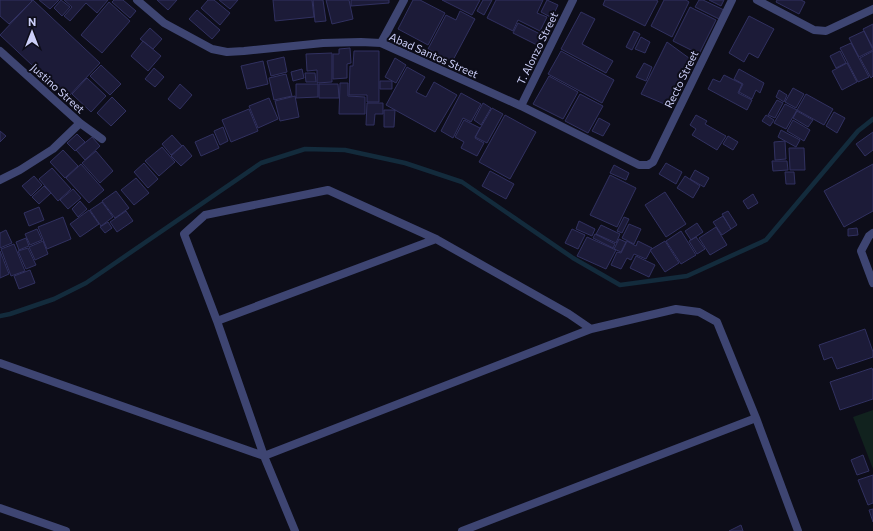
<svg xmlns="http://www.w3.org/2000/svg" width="873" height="531" font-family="Commissioner,sans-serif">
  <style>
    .green { fill: #11221e }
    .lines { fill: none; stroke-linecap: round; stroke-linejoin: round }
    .stream { stroke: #132b3c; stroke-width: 4.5 }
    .building { fill: #1c1b38; stroke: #313160 }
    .street { stroke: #3e4572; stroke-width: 8 }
    .labels { text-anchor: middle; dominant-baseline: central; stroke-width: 4; stroke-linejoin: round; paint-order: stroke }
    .street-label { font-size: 11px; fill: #cccff8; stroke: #0d0d19 }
  </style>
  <rect width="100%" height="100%" fill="#0d0d19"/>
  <path class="green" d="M873,410V469L853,417Z"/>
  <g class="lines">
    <path class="stream" d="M0,316L10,314L54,299L86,283L261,163L305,149L345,150L405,163L462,182L573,258L620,285L687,276L766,240L858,131L873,119"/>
  </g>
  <path class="building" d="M0,0H31L32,1L9,24L0,16Z
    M33,0L100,63L67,98L0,35Z
    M39,0H59L50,9Z
    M61,0L70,7L62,16L54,8Z
    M64,0H108L97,13L86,3L70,21L64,16L72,7Z
    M114,0H123L136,11L130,18L112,2Z
    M157,0H177L168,10Z
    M208,0H214L230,13L220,25L201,8Z
    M219,0H238L230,9Z
    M273,0H312L314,17L275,21Z
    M313,0H323L326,21L315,22Z
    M326,0H349L353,19L332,24Z
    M351,0H389V3L351,6Z
    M413,0H420L445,13L428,45L398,29Z
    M442,0H480L472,15Z
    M483,0H492L484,15L477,11Z
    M496,0H543L537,13L547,17L540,31L518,20L513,31L487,18Z
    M547,0L558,5L552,18L541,12Z
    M605,0H656L658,1L645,26L603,5Z
    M664,0H686L689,2L672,37L651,26Z
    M699,0H703L724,10L719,19L695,7Z
    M709,0H724L721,6Z
    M777,0H801L805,2L799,14L776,2Z
    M109,2L130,21L102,53L81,35Z
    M690,7L716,20L699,54L673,41Z
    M197,10L220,30L212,39L189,19Z
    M460,11L475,19L452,62L428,49L446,15L456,20Z
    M581,12L595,19L582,44L613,61L606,73L561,49Z
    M749,16L774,29L758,58L749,53L744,62L729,53Z
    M518,23L542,35L537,45L513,33Z
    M873,24V48L863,29Z
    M150,28L162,39L153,49L140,39Z
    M634,31L640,34L632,50L626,47Z
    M864,31L873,50L859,57L849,38Z
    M641,37L650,42L645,53L635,49Z
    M143,41L161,56L148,71L131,56Z
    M667,42L693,61L669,106L641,94Z
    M851,43L869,77L858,82L840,48Z
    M350,48L351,63L347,64V78L333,79V54H339V49Z
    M354,51H379V102H367V95H349L350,66H353Z
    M561,51L614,80L602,103L548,74Z
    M840,51L846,63L836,68L830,56Z
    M873,51V76L871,78L860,58Z
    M332,53V82L317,83V70L307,71L306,54Z
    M284,57L287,72L271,76L267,61Z
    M395,58L406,65L396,83L385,77Z
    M263,61L268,84L247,89L241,66Z
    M644,63L652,67L646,81L636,77Z
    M847,63L857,82L842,90L832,71Z
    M101,65L121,84L110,95L90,76Z
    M407,67L425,77L416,92L426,97L434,82L457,95L435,132L386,105Z
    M154,68L164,77L155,87L145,79Z
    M302,69L304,78L293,81L291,72Z
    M739,69L764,83L760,93L756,90L752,99L739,92L743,84L734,79Z
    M305,73H315L316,82H306Z
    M286,74L292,96L274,100L269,78Z
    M724,75L742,84L738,93L752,100L747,110L708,89L713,79L720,82Z
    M549,76L578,92L563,119L533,104Z
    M87,78L106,96L91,112L72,94Z
    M380,81H392V89H380Z
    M340,83H348V96L365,97V114H339Z
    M180,84L192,95L180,109L168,99Z
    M296,84H318V97L296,98Z
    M319,84H338L339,98H319Z
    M793,88L804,94L796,108L785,102Z
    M779,90L787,95L784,102L776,97Z
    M461,93L481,104L471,122L463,118L453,138L441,131Z
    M580,94L603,106L588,133L565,121Z
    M806,94L833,109L824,125L797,110Z
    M295,96L299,117L280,121L275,101Z
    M112,97L126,111L111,126L97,113Z
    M269,98L278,119L258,128L249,106Z
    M777,100L783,103L775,118L768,115Z
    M367,103H383V114H375L374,125H366Z
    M483,103L491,108L481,125L474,120Z
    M785,104L797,110L786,129L774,123Z
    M492,108L503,114L487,143L475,137Z
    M249,109L258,131L231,142L222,120Z
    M384,110H395L394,127H384Z
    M797,111L813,120L808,127L793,118Z
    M834,112L845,118L837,133L826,126Z
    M505,115L536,132L510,179L479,162Z
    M696,115L707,121L705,124L726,136L717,150L692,135L696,129L690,125Z
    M766,115L774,120L770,126L762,121Z
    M599,118L610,124L603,136L592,131Z
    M464,120L480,128L475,138L484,143L477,156L461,148L464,142L455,137Z
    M793,120L810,130L804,141L787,131Z
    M223,127L228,141L220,145L214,131Z
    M781,130L800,140L796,147L778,137Z
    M0,131L6,136L0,142Z
    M873,132V150L865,156L856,144Z
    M77,134L85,142L75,151L67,143Z
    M213,134L219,148L201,156L195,142Z
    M172,135L182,146L171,155L162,144Z
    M728,136L738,142L733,150L723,144Z
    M92,137L100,146L85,160L76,150Z
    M785,141L786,159L775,160L774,142Z
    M183,145L192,156L181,166L171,156Z
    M162,147L175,162L159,176L145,161Z
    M789,148H804L805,170H790Z
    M63,150L78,166L65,178L50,162Z
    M96,151L113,171L100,183L82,163Z
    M772,161H787L788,170L773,171Z
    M144,163L158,179L148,188L134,172Z
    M666,163L682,172L676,184L659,174Z
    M81,164L104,190L89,203L66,178Z
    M873,164V211L844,227L824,191Z
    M614,165L629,173L626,180L610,173Z
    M52,168L71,189L58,201L39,179Z
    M695,170L709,178L704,187L690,179Z
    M490,171L514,184L506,199L482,186Z
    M785,172H794L795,184H786Z
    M610,175L636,188L617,227L590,215Z
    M34,176L42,185L31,196L22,186Z
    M685,176L700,186L693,198L677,188Z
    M136,178L149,193L134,205L121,190Z
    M44,186L51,193L39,204L32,197Z
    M73,189L81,198L68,209L60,200Z
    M116,191L129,208L115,218L102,201Z
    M665,192L686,224L666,237L645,205Z
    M753,194L758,203L748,209L743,201Z
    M80,201L87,209L78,217L72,209Z
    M102,202L113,217L101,226L90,210Z
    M39,207L44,220L29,226L24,213Z
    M89,210L99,224L80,237L70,224Z
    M126,211L133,221L117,232L110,222Z
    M728,211L737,225L731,229L722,214Z
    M723,216L731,229L722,235L713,222Z
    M63,217L71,239L47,249L38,227Z
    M624,217L629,219L622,233L617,231Z
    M579,221L595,229L592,236L576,229Z
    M108,222L112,228L105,233L100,227Z
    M697,223L703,232L691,240L685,231Z
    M629,224L641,229L634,244L622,238Z
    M601,225L620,234L616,243L596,234Z
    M716,227L727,245L710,255L699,238Z
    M857,228L858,235L848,236V229Z
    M37,229L42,240L30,245L25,234Z
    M572,229L585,235L578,249L565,243Z
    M6,230L12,243L0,248V233Z
    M681,231L696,255L681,264L666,241Z
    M595,234L615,244L613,248L593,238Z
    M587,237L616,250L606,269L577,256Z
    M696,237L705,249L697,254L689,241Z
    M26,238L29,246L19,250L16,242Z
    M619,239L626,242L621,252L614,249Z
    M43,241L48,254L35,260L29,247Z
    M627,241L636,246L638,241L652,248L646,259L634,254L631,260L627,258L621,269L611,265L617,252L621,253Z
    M665,241L679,263L665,272L650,250Z
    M14,244L25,271L11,276L1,249Z
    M28,248L36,265L26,269L18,251Z
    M0,251L9,274L0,278Z
    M636,256L655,265L649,277L630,268Z
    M30,270L35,283L19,289L14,276Z
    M865,329L873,352V357L837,369L832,357L824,360L819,345Z
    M872,368L873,371V399L840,410L830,382Z
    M863,455L869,471L857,475L851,460Z
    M873,475V503L868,505L858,480Z
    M873,509V522L869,510Z
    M741,525L743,531H729Z"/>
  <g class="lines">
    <path class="street" d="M137,0L164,23L212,49L227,52L244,51L323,43L361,42L381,43L521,106L639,165H648L653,162L732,0
      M757,0L814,30L826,31L873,9
      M381,43L404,0
      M0,51L80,123L102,139
      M521,106L573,0
      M0,180L20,170L53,149L80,123
      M873,233L869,236L861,251L873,283
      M217,321L436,239
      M0,363L264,456L591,329L676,309L699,312L717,322L756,418L798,531
      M0,508L66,531
      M295,531L264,456L217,321L184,234L205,215L328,190L436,239L569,314L591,329
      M462,531L756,418"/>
  </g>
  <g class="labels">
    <g class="street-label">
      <text transform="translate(537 48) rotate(-64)">T. Alonzo Street</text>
      <text transform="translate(434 55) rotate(24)">Abad Santos Street</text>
      <text transform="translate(681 79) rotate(-64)">Recto Street</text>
      <text transform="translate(58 88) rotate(42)">Justino Street</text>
    </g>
  </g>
  <g transform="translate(32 32)" stroke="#0d0d19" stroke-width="3" paint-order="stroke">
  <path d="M0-3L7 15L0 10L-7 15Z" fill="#cccff8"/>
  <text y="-6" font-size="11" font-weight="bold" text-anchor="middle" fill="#cccff8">N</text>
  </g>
</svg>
